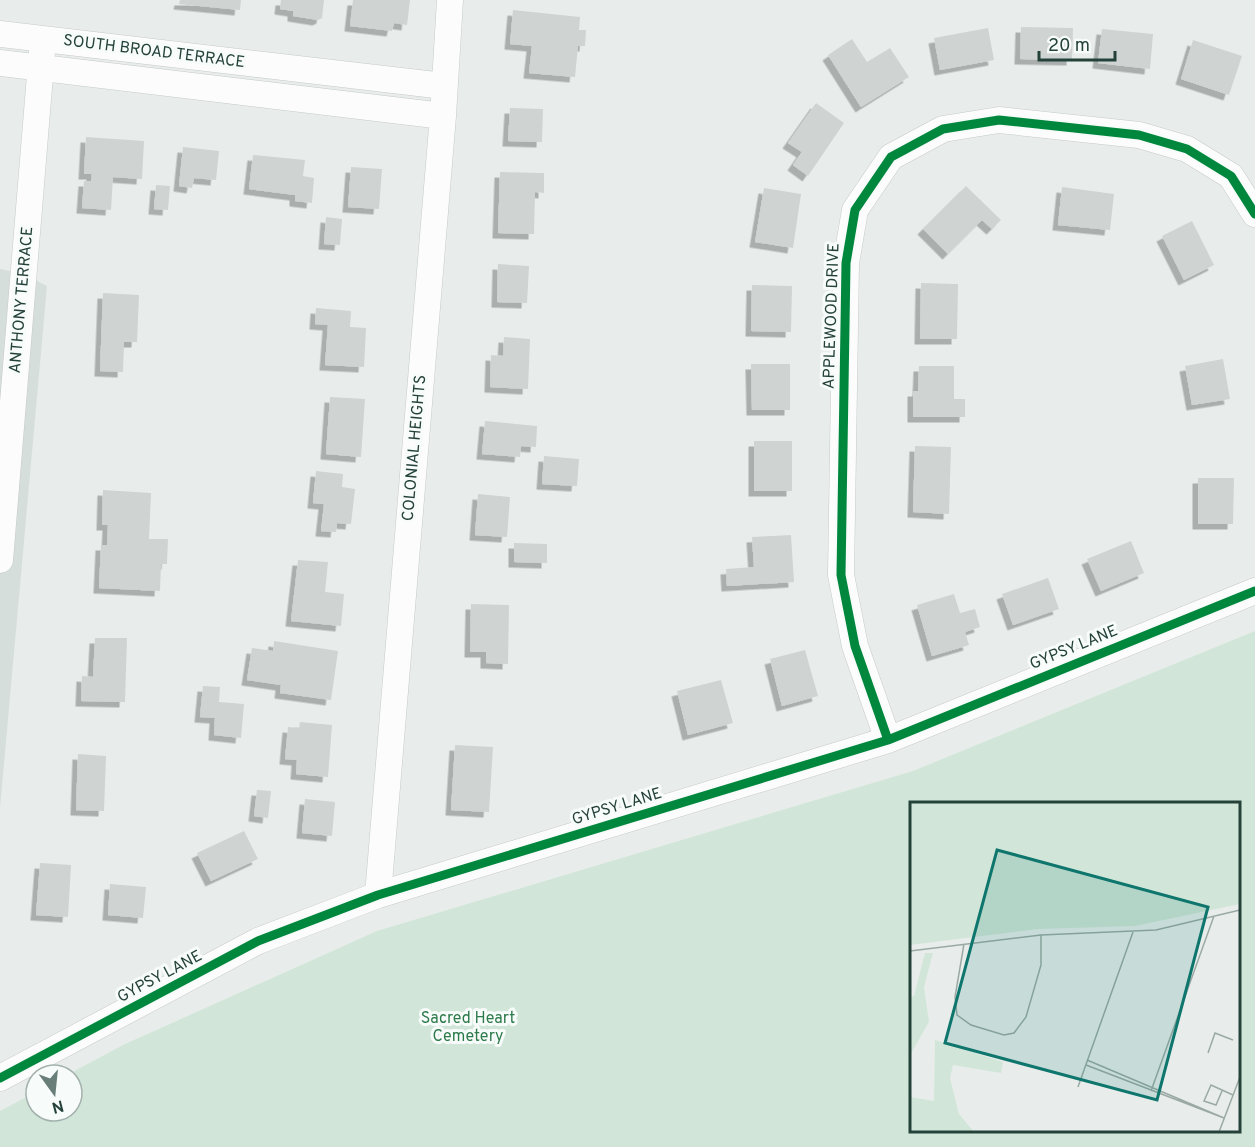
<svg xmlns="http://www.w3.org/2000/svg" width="1255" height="1147" font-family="Overpass,sans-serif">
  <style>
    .built { fill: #d6dedb }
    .green { fill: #d1e6d8; fill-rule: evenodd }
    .building { fill: #cfd4d2; filter: url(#shadow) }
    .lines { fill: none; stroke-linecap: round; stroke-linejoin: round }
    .minor-casing { stroke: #c5cac8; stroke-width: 27 }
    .minor { stroke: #fcfcfc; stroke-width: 26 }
    .cycleway-casing { stroke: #f7fbf9; stroke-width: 13 }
    .cycleway { stroke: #00873e; stroke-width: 9 }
    .labels { text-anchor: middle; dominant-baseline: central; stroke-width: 6; stroke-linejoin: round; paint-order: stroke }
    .street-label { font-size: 16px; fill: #24423a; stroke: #f7fbf9 }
    .park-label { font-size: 16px; fill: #2d7a4b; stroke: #f7fbf9 }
    .inset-road { fill: none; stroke: #9aa9a4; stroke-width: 1.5 }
    .view { fill: #0f766e; fill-opacity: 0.15; stroke: #0f766e; stroke-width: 3 }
    .inset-edge { fill: none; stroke: #24423a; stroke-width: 3 }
  </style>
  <defs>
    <filter id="shadow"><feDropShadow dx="-5.5" dy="5.5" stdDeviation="0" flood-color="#0004"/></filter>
  </defs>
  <rect width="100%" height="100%" fill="#e8edeb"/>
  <path class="built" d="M0,269L24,274L47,286L0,808Z"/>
  <path class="green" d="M1255,631V1147H0V1111L36,1092V1111H72V1075H67L123,1045L377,931L913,771ZM912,804H1238V1130H912Z"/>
  <path class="building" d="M180,0H241L240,10L179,4Z
    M281,0H324L322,18L318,20L293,16V11L280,9Z
    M353,0H410L407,25L394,23L392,31L350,26Z
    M513,10L580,17L579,30H586L585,46H578L575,77L529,73L532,46L510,44Z
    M1021,27L1073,28L1072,60L1020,59Z
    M988,28L994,60L940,70L934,38Z
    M1102,29L1153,34L1150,69L1098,63Z
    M852,39L867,62L890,48L909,77L861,107L828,55Z
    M1193,40L1242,56L1229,95L1181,79Z
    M816,103L844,123L808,176L793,165L802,152L788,143Z
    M510,108L543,109L542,142L508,141Z
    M86,137L144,141L142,179L113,177L111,210L82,208L84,181H91L92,174H84Z
    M183,147L219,151L216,180L194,178L192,188L179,186Z
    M253,155L305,160L303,176L314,178L312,203L295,201V195L249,189Z
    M351,167L382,169L379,209L348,207Z
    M500,172L544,173V193L535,192L534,234L498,233Z
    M156,185L170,186L168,210L154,209Z
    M966,186L1001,220L992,229L982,220L948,254L923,229Z
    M1062,187L1114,194L1110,230L1058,225Z
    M764,188L801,194L793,248L755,242Z
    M326,217L342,219L340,245L324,244Z
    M1192,221L1214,265L1184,280L1162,236Z
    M498,264L529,266L527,303L497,302Z
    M921,283L958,284L957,339H920Z
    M752,285L792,286L791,332L751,331Z
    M103,293L139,295L137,342H124L123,372L100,371Z
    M316,308L351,311L350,327L366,328L364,367L325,365L328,325L315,324Z
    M504,337L530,339L528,389L490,387L491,355L503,356Z
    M1223,359L1230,399L1192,405L1185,366Z
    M751,364H790V410H752Z
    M919,366H954V399H965V417H913V391H918Z
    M330,397L365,399L361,457L326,454Z
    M485,421L537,426L536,447L521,446L520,457L482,454Z
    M754,441H792V491H754Z
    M915,446L951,447L949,514L913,512Z
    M544,456L579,459L577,486L542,484Z
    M316,471L343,474L342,487L355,489L351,524L337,523L336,532L321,531L324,504L313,503Z
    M1198,478H1234L1233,524H1198Z
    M103,490L151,493L149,539H168L167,564H161L160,591L99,588L101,545H107L108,525H102Z
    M478,494L510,497L507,537L475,535Z
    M791,535L794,582L727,586L726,569L754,567L752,537Z
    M1131,541L1144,573L1101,591L1087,559Z
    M514,543L547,544V563L514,562Z
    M298,560L328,562L325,592L344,594L341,626L291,621Z
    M1048,578L1059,609L1013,625L1002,594Z
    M954,594L960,613L975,609L980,627L965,632L969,645L932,656L917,605Z
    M471,604L509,605L508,664L486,663V652H470Z
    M95,638H127L125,702L81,701L82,676L93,677Z
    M274,641L338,651L331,700L280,693L281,685L247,680L252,648L273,651Z
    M805,650L818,696L782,706L770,659Z
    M721,680L733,723L688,735L677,691Z
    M203,686L220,687L219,702L244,704L241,738L214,735L215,718L200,717Z
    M300,722L332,725L328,777L296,774L297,760L285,759L288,727L299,728Z
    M455,745L493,747L489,812L451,810Z
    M78,754L106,756L104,811L76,810Z
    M257,790L271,791L268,818L254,816Z
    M305,799L335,802L332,836L302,833Z
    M244,831L258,859L211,881L197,853Z
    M40,863L71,865L68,917L36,915Z
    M110,884L146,887L143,918L108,915Z"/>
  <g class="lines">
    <g class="minor-casing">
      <path id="minor" d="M0,34L444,86
        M0,63L443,116
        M0,560L43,39
        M888,740L855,646L841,575L846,263L855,210L891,157L943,129L999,120L1139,135L1187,149L1231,176L1255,214
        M378,895L443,116L450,0
        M0,1078L258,941L378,895L888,740L1255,591"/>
    </g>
    <use href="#minor" class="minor"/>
    <g class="cycleway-casing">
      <path id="cycleway" d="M888,740L855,646L841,575L846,263L855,210L891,157L943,129L999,120L1139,135L1187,149L1231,176L1255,214
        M0,1078L258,941L378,895L888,740L1255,591"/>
    </g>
    <use href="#cycleway" class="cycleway"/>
  </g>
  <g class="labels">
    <g class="street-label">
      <text transform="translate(154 52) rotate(7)">SOUTH BROAD TERRACE</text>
      <text transform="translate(22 300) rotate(-85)">ANTHONY TERRACE</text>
      <text transform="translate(832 316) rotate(-88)">APPLEWOOD DRIVE</text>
      <text transform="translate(415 448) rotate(-85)">COLONIAL HEIGHTS</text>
      <text transform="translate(1074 648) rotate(-22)">GYPSY LANE</text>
      <text transform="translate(617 807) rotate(-17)">GYPSY LANE</text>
      <text transform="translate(160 977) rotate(-28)">GYPSY LANE</text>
    </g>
    <g class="park-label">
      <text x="468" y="1019">Sacred Heart<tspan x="468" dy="18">Cemetery</tspan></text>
    </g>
  </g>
  <g transform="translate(910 802)">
    <rect width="330" height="330" fill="#e8edeb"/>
    <path d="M0,0H330V102L225,124L128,127L0,143ZM15,151H23L14,185L19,220L0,253V195L4,194ZM25,238L93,260L91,271L43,263L40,276L49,312L64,330H0V295L24,299Z" fill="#d1e6d8"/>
    <path class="inset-road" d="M54,142L45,195L47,213L61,223L94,233L104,231L116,215L131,163V133M0,149L131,133L246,128L330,108M298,251L305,231L323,238M177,258L314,316M176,263L314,316M168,285L223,130M241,289L304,114M312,289L306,303L294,299L301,283L323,293M309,330L330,275"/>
    <path class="view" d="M87,48L298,105L247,298L35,241Z"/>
    <rect width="330" height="330" class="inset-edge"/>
  </g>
  <g transform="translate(54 1093) rotate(165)"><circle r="28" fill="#f7fbf9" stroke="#a3b1ad" stroke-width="1.5"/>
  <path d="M0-4.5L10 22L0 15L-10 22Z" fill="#697e78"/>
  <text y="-9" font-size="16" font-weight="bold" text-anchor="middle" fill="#24423a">N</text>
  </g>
  <path d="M1039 51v9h76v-9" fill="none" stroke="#24423a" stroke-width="3"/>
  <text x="1048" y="51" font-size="18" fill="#24423a" stroke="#f7fbf9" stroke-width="4.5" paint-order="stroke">20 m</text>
</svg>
